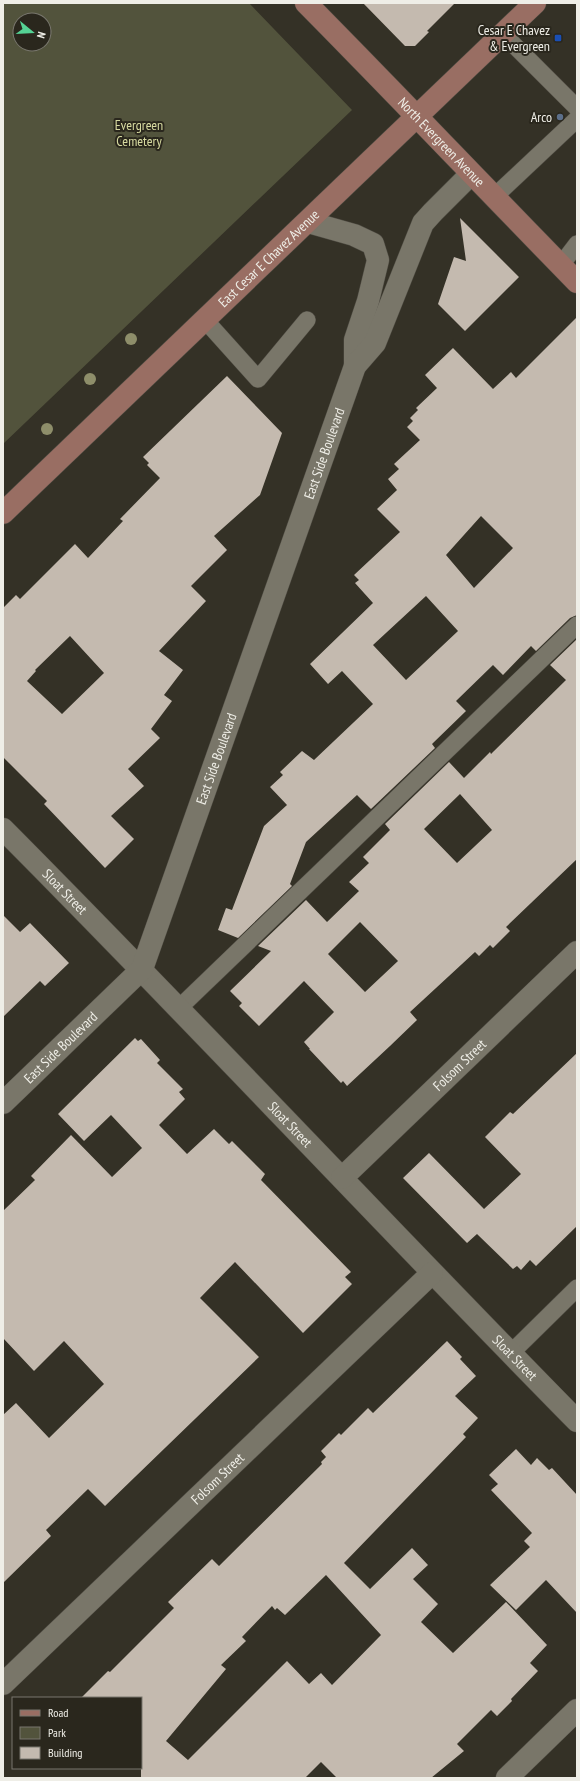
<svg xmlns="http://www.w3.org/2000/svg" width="580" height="1781" font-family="'PT Sans Narrow',sans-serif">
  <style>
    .green { fill: #52533c; fill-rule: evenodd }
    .building { fill: #c4baaf; fill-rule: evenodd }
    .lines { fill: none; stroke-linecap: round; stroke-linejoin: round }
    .lane-casing { stroke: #4f4c43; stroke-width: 18 }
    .street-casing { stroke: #4f4c43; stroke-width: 23 }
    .secondary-casing { stroke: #4f4c43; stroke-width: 23 }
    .lane { stroke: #797669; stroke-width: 17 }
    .street { stroke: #797669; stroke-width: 22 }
    .secondary { stroke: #996e63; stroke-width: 22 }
    .tree { fill: #8e8e6a }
    .transit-dot { fill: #1a4fb4; stroke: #2a271d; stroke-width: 1.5 }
    .service-dot { fill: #5c6f8a; stroke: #2a271d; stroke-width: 1.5 }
    .labels { text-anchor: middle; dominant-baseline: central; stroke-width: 4; stroke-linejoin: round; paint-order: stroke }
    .poi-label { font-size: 14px; fill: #efeee7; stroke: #2a271d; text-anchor: end }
    .park-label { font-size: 14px; fill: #d8dba1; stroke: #2a271d }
    .street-label { font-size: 14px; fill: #efeee7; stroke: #2a271d }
  </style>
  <rect width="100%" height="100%" fill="#343126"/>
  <path class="green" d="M3,3H249L352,110L3,444ZM20,20H44V44H20Z"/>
  <path class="building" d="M363,3H455L427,31L429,32L415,46H405Z
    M460,218L519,277L465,331L438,304L454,257L466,261Z
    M577,317V615L570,618L536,651L531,646L503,675L493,665L456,701L466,711L432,744L435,748L371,809L357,795L306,842L290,884L292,886L238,938L218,930L226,908L232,910L264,826L287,805L270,787L283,775L280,772L302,751L314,760L373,704L342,671L328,684L310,664L373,603L355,583L359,580L354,575L400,532L377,509L397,490L388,479L399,469L394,464L420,440L407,427L413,421L410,418L418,410L416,408L437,388L425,375L453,348L493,389L511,372L516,378ZM481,516L513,548L474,588L446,555ZM426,596L458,631L406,680L373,645Z
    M227,376L282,433L260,495L214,536L227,550L191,586L206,601L159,651L183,670L164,695L172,701L151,729L160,738L128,769L144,786L111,816L134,839L105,868L44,804L47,801L3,757V608L16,595L20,599L75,544L88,558L123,521L120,519L160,478L147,465L149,463L143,457ZM70,636L104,673L62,714L27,681L36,671L35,670Z
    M577,639V859L506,927L510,931L493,948L490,945L479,956L475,952L410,1012L417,1020L390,1046L347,1086L343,1081L341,1083L309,1049H310L304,1042L334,1012L304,981L259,1026L239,1006L242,1003L230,991L271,951L258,946L306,900L327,922L359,891L349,882L369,863L363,857L390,830L385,824L449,762L464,778L490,752L491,754L494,751L566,680L550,665ZM460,794L492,830L457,863L424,829ZM360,922L398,961L365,992L328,954Z
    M3,915L20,932L30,923L69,963L45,986L40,981L3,1017Z
    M135,1038L138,1041L141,1039L160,1060L157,1063L183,1089L179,1092L185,1099L159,1125L187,1154L214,1129L229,1144L232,1141L265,1174L261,1180L351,1272L345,1277L352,1284L303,1333L235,1262L200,1298L259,1357L105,1506L88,1489L46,1530L51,1536L3,1583V1415L16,1403L49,1438L104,1384L64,1341L34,1371L3,1338V1211L35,1180L31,1176L71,1135L112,1177L142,1148L111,1115L84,1141L58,1114Z
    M577,1053V1226L536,1266L530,1260L521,1270L517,1266L513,1269L477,1234L467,1243L403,1178L429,1153L484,1209L521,1174L485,1137L510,1112L513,1114Z
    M447,1341L462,1357L460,1359L476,1376L455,1396L478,1418L463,1434L466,1437L344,1563L370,1589L412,1548L428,1565L413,1579L438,1604L421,1622L453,1653L506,1602L547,1645L530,1663L538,1671L511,1699L512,1701L497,1716L491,1710L457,1744L464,1751L431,1778H337L321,1762L305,1778H141V1698H81L108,1671L110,1672L174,1608L168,1602L212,1559L219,1566L322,1464L321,1462L326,1457L321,1451L339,1433L341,1435L368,1408L373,1413ZM326,1575L381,1635L332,1685L321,1673L309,1684L287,1661L188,1760L166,1741L226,1669L221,1665L246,1641L242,1637L272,1606L275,1610L277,1608L285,1615Z
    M516,1449L531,1465L537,1458L549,1470L552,1468L577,1495V1613L546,1580L516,1610L490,1585L530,1547L524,1541L532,1533L491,1490L498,1484L489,1475Z"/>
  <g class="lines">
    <g class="lane-casing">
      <path id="lane" d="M503,34L577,108
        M494,197L577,119
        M561,265L577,244
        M205,320L258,379L307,320
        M179,1008L577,625
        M511,1353L577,1288"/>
    </g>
    <g class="street-casing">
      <g id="street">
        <path d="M308,222L354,235L373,244L378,260L368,301L355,340V366"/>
        <path id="s1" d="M3,829C197,1024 384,1225 577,1421"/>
        <path id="s2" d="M3,1103L142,969L355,366L375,343L423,223L433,212L471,174"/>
        <path id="s3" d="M342,1178L577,952"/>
        <path id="s4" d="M3,1684L432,1273"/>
        <path d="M507,1778L577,1710"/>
      </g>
    </g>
    <g class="secondary-casing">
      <g id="secondary">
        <path id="s5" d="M306,3C397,95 486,189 577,282"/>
        <path id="s6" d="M3,513L535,3"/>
      </g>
    </g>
    <use href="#lane" class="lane"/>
    <use href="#street" class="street"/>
    <use href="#secondary" class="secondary"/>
  </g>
  <g class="tree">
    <circle cx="131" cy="339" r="6"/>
    <circle cx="90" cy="379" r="6"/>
    <circle cx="47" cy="429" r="6"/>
  </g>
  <rect class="transit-dot" x="554" y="34" width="8" height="8" rx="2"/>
  <circle class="service-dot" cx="560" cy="117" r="4"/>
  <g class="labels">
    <g class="poi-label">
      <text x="550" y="30">Cesar E Chavez<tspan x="550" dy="16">&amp; Evergreen</tspan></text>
      <text x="552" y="117">Arco</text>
    </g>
    <g class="park-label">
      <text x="139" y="125">Evergreen<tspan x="139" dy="16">Cemetery</tspan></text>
    </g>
    <g class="street-label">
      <text stroke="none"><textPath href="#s5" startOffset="194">North Evergreen Avenue</textPath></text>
      <text stroke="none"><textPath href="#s6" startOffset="368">East Cesar E Chavez Avenue</textPath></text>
      <text stroke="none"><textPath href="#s2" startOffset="740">East Side Boulevard</textPath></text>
      <text stroke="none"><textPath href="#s2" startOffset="416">East Side Boulevard</textPath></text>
      <text stroke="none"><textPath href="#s1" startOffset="88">Sloat Street</textPath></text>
      <text stroke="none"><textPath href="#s2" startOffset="80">East Side Boulevard</textPath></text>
      <text stroke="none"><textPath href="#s3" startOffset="163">Folsom Street</textPath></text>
      <text stroke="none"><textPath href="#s1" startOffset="412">Sloat Street</textPath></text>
      <text stroke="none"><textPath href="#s1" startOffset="736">Sloat Street</textPath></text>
      <text stroke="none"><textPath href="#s4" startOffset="297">Folsom Street</textPath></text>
    </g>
  </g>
  <rect width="580" height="1781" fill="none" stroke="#efeee7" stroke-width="8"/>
  <rect x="12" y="1697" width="130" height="72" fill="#2a271d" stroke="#79776e"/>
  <rect x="20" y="1710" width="20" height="6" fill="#996e63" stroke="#79776e"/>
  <text x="48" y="1717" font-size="12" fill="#efeee7">Road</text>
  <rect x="20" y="1727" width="20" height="12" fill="#52533c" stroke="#79776e"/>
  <text x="48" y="1737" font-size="12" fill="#efeee7">Park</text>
  <rect x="20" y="1747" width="20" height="12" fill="#c4baaf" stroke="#79776e"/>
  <text x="48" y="1757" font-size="12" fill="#efeee7">Building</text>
  <g transform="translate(32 32) rotate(108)"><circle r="19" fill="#2a271d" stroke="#79776e"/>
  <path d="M0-3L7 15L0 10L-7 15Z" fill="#55d395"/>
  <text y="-6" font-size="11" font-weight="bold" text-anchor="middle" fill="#efeee7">N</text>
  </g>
</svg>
